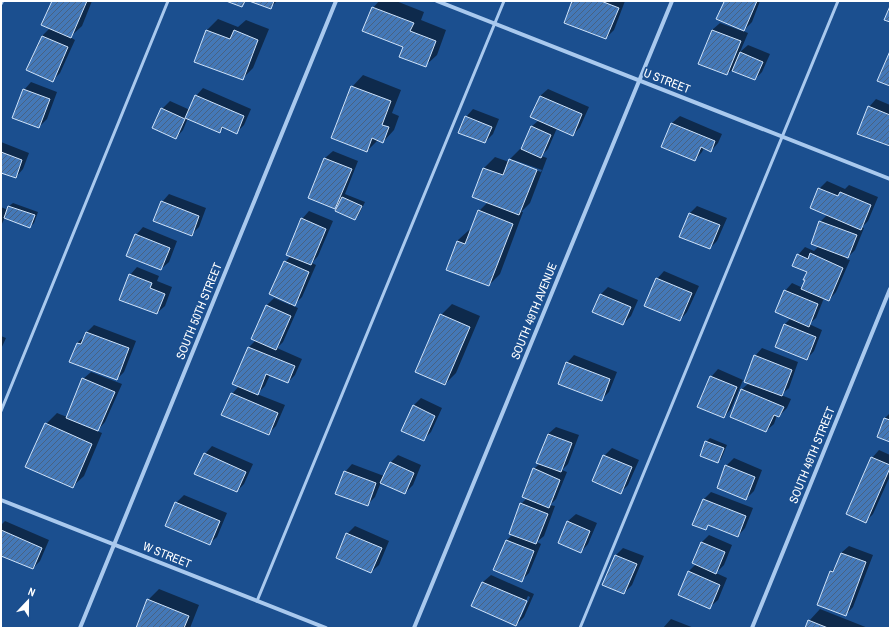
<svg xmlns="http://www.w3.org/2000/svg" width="891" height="629" font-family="'Archivo Narrow',sans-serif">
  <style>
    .shadow { fill: #0007; fill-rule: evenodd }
    .building { fill: url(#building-hatch); stroke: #cfe3fa }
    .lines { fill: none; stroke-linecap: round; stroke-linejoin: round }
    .lane { stroke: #a9c9ee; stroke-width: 3 }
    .street { stroke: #a9c9ee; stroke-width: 4 }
    .labels { text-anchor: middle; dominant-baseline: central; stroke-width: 3.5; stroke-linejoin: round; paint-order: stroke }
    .street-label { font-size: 12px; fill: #fff; stroke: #1b4f8f }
  </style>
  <defs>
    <pattern id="building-hatch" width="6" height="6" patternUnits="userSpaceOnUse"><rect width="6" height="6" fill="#4478b7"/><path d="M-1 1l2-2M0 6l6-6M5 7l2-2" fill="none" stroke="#486282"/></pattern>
  </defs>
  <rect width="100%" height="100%" fill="#1b4f8f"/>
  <path class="shadow" d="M53,1H92L82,26L70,37L75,40L60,73L53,80L42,36L50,28Z
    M251,1H277L270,8Z
    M379,1H396L424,12L421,20L446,30L437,55L425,66L404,46L373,8Z
    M573,1H625L614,30L606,38Z
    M725,1H760L752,22L743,31L748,33L740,52L748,45L770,54L762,72L755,79L732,70L727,74L712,30L720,23L742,31V29Z
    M218,19L238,27L246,20L269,29L253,68L242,79L207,30Z
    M363,75L401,90L392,113L399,116L394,130L383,142L378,140L367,151L352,87Z
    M31,82L57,92L47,119L39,127L24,90Z
    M203,88L251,109L244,125L236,133L224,127L220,132L188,118L183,130L176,138L162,109L170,101L190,110L196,96Z
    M548,89L589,107L580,127L573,135L557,128L548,149L541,156L547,158L530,203L521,212H523L500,274L489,285L457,241L469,230L471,231L479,211L488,202L473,196L484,168L495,157L509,162L510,159L521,148L522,149L531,127L539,120L540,96ZM514,160L542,170L541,172L514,162Z
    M876,99L890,105V145L869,107Z
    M473,109L499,119L493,134L485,142L466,117Z
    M680,116L722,134L718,143L711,151L704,148L702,152L695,160L662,146L672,123Z
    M1,142L29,153L23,169L16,177L1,171Z
    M333,151L358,161L345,194L365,202L358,216L355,219L341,202L335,207L309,197L325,158Z
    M827,181L845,189L849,185L878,197L868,221L862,227L864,228L855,250L846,259L850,260L836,292L829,300L824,298L816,318L809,324L822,330L814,351L807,359L784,325L791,318L785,291L792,283L803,288L808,272L798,255L805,247L814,251L819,246L820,222L828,214L819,189Z
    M169,194L206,208L199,227L191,235L162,202Z
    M13,203L38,212L34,223L30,227L5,217L1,226V207L8,210L9,206Z
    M697,206L727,218L717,241L710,248L680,236L690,213Z
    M309,211L333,221L318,256L312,263L316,265L302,297L293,306L298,308L283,342L277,348L302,359L295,375L288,382L270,375L265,386L257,394L285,405L276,426L268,434L232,394L239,386L234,384L249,347L256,340L267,305L274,298L290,305V303L285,262L291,256L302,219Z
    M143,227L177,241L169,262L161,269L136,235Z
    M137,267L159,276L157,281L172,287L165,306L157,313L130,275Z
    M664,271L699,286L687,312L680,320L657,279Z
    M608,287L638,300L631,316L623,324L601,294Z
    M452,304L480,316L456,373L445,384L441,315Z
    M94,325L136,341L124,372L117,379L77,343L85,336L87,332Z
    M1,336L6,338L1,349Z
    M762,348L798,362L789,388L781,395L791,399L787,408L779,416L777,415L774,424L766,431L731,416L742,389L749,383L755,356Z
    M574,355L617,372L609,392L601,400L567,363Z
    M718,369L743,380L731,409L724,417L711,377Z
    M91,372L122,384L105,422L97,431L102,433L84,476L72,487L46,424L57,413L67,417L83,379Z
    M421,398L442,408L431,432L424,439L413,406Z
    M890,413V441L878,437L885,418Z
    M556,427L579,435L568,464L562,470L567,472L556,499L550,505L555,506L544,536L537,542L541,544L529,573L521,581L495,570L507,540L513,534L521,504L527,498L534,469L540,463L548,434Z
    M710,438L727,445L721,459L718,462L706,442Z
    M212,446L253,464L244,484L237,491L205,454Z
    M612,448L639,460L628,485L621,492L604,456Z
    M879,450L890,455V476L873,514L866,521L872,458Z
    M398,455L421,465L413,485L405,493L381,482L375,497L367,505L345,472L352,464L384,476L390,463Z
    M734,458L762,470L754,491L746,499L726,466Z
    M711,492L753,508L745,528L738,536L709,525L705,529L694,525L704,499Z
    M184,495L227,513L217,537L209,544L176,503Z
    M576,514L597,523L588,544L581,552L568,521Z
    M5,521L49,540L40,561L33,568L1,555V525Z
    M355,526L389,541L379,565L371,572L347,534Z
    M709,535L732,545L724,565L716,573L727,578L718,600L710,607L688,572L696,564L701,543Z
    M849,546L873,555L853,607L846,615L831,572L837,565L841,553Z
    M623,548L644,556L632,585L624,593L604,584L616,555Z
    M491,575L534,594L524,617L516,625L473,606L483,582ZM528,596L530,597L521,617H519Z
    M159,589L199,605L190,628H137L148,600Z
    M820,609L868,628H806L809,621Z
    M671,619L694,628H663Z"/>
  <path class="building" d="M52,1H87L71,38L41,25Z
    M226,1H245L242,7Z
    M249,1H274L271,9Z
    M572,1H601L619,8L606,39L564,23Z
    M722,1H757L744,31L716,19L724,2Z
    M890,6V22L884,20Z
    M372,7L414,23L410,31L436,41L426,67L399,57L403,47L362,31Z
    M206,30L230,39L234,30L258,40L243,80L194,62Z
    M712,30L741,41L727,75L698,64Z
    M42,36L68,47L53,82L26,70Z
    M890,51V86L877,81Z
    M740,52L763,62L755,80L732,71Z
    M351,86L391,101L382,125L389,127L383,143L372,138L367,152L331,138Z
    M23,89L50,99L39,128L12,118Z
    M195,95L244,116L237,134L222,127L220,133L185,118Z
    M540,96L582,114L573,136L530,117Z
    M868,106L890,115V146L857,134Z
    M161,108L185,119L176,139L152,128Z
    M465,116L492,127L485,143L458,133Z
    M671,123L715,141L711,152L701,147L695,161L661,147Z
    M531,126L551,135L541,158L521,149Z
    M1,152L22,160L16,178L1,173Z
    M324,158L352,169L335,209L308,198Z
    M509,159L537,170L519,215L472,197L483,168L503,175Z
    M818,188L838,196L840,192L871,205L861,230L810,208Z
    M342,197L362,206L355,220L335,211Z
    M161,201L199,216L192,236L153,221Z
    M8,206L35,215L30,228L4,218Z
    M478,210L513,224L489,286L446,270L457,241L465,244Z
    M689,213L720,225L710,249L679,237Z
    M301,218L326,229L311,265L286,255Z
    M819,221L857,235L848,258L811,244Z
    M135,234L170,248L161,270L126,256Z
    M810,253L843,268L829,301L801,289L805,280H803L807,272L792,266L797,254L808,259Z
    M284,261L309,272L295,306L269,294Z
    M129,274L152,283L150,288L165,294L157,314L119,300Z
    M656,278L692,293L680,321L644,306Z
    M784,290L818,304L809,327L775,312Z
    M600,294L631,307L623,325L592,312Z
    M266,305L291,316L276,350L251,339Z
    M440,314L470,327L445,385L415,372Z
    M784,324L816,337L807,360L775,347Z
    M86,332L129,348L117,380L69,362L77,343L81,344Z
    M248,347L295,366L288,383L266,374L258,395L232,384Z
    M754,355L792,370L782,396L744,382Z
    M566,362L610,379L602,401L558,384Z
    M710,376L737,387L724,418L697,407Z
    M82,378L115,392L98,431L66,418Z
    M741,389L784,407L779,417L774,415L766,432L730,417Z
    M231,393L278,413L269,435L221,415Z
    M413,405L435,416L424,441L401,431Z
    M884,418L890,420V442L877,437Z
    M45,423L92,444L73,488L25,467Z
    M548,434L572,443L561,472L536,463Z
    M705,441L724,448L718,463L700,456Z
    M204,453L246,472L237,492L194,474Z
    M603,455L632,467L621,494L592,481Z
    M871,457L890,465V468L866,523L846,514Z
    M390,462L414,473L405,494L380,483Z
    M725,465L755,477L746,500L717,488Z
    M533,468L560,480L549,508L522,497Z
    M344,471L376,483L368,506L335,494Z
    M703,499L746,516L738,537L708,525L706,530L692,525Z
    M175,502L220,521L210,545L165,526Z
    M520,503L548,514L536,544L509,534Z
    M567,521L590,531L581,553L558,543Z
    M1,530L42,548L33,569L1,556Z
    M346,533L382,548L371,573L336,558Z
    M506,540L534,551L522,582L493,570Z
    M701,542L725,552L716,574L692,563Z
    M841,553L866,562L846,616L817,605L830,571L833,572Z
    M615,555L637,564L624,594L602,585Z
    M688,571L720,585L710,609L678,595Z
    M482,582L527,601L516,626L471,606Z
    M147,599L189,616L184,628H136Z
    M808,620L828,628H805Z"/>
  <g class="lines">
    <path class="lane" d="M1,411L168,1
      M257,601L504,1
      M580,628L838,1"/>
    <path class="street" d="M437,1L890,179
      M1,3L2,1
      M1,500L326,628
      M80,628L336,1
      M414,628L672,1
      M752,628L890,289"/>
  </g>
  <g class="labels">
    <g class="street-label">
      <text transform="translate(667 81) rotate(21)">U STREET</text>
      <text transform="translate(199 311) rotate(-68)">SOUTH 50TH STREET</text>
      <text transform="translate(534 311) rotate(-68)">SOUTH 49TH AVENUE</text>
      <text transform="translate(812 455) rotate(-68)">SOUTH 49TH STREET</text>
      <text transform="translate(167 555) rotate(22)">W STREET</text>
    </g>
  </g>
  <rect width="891" height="629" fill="none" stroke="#ffffff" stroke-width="4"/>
  <g transform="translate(28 601) rotate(22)" stroke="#1b4f8f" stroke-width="3" paint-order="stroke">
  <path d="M0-3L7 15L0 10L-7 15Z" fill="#ffffff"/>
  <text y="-6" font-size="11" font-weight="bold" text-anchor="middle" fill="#ffffff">N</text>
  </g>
</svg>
